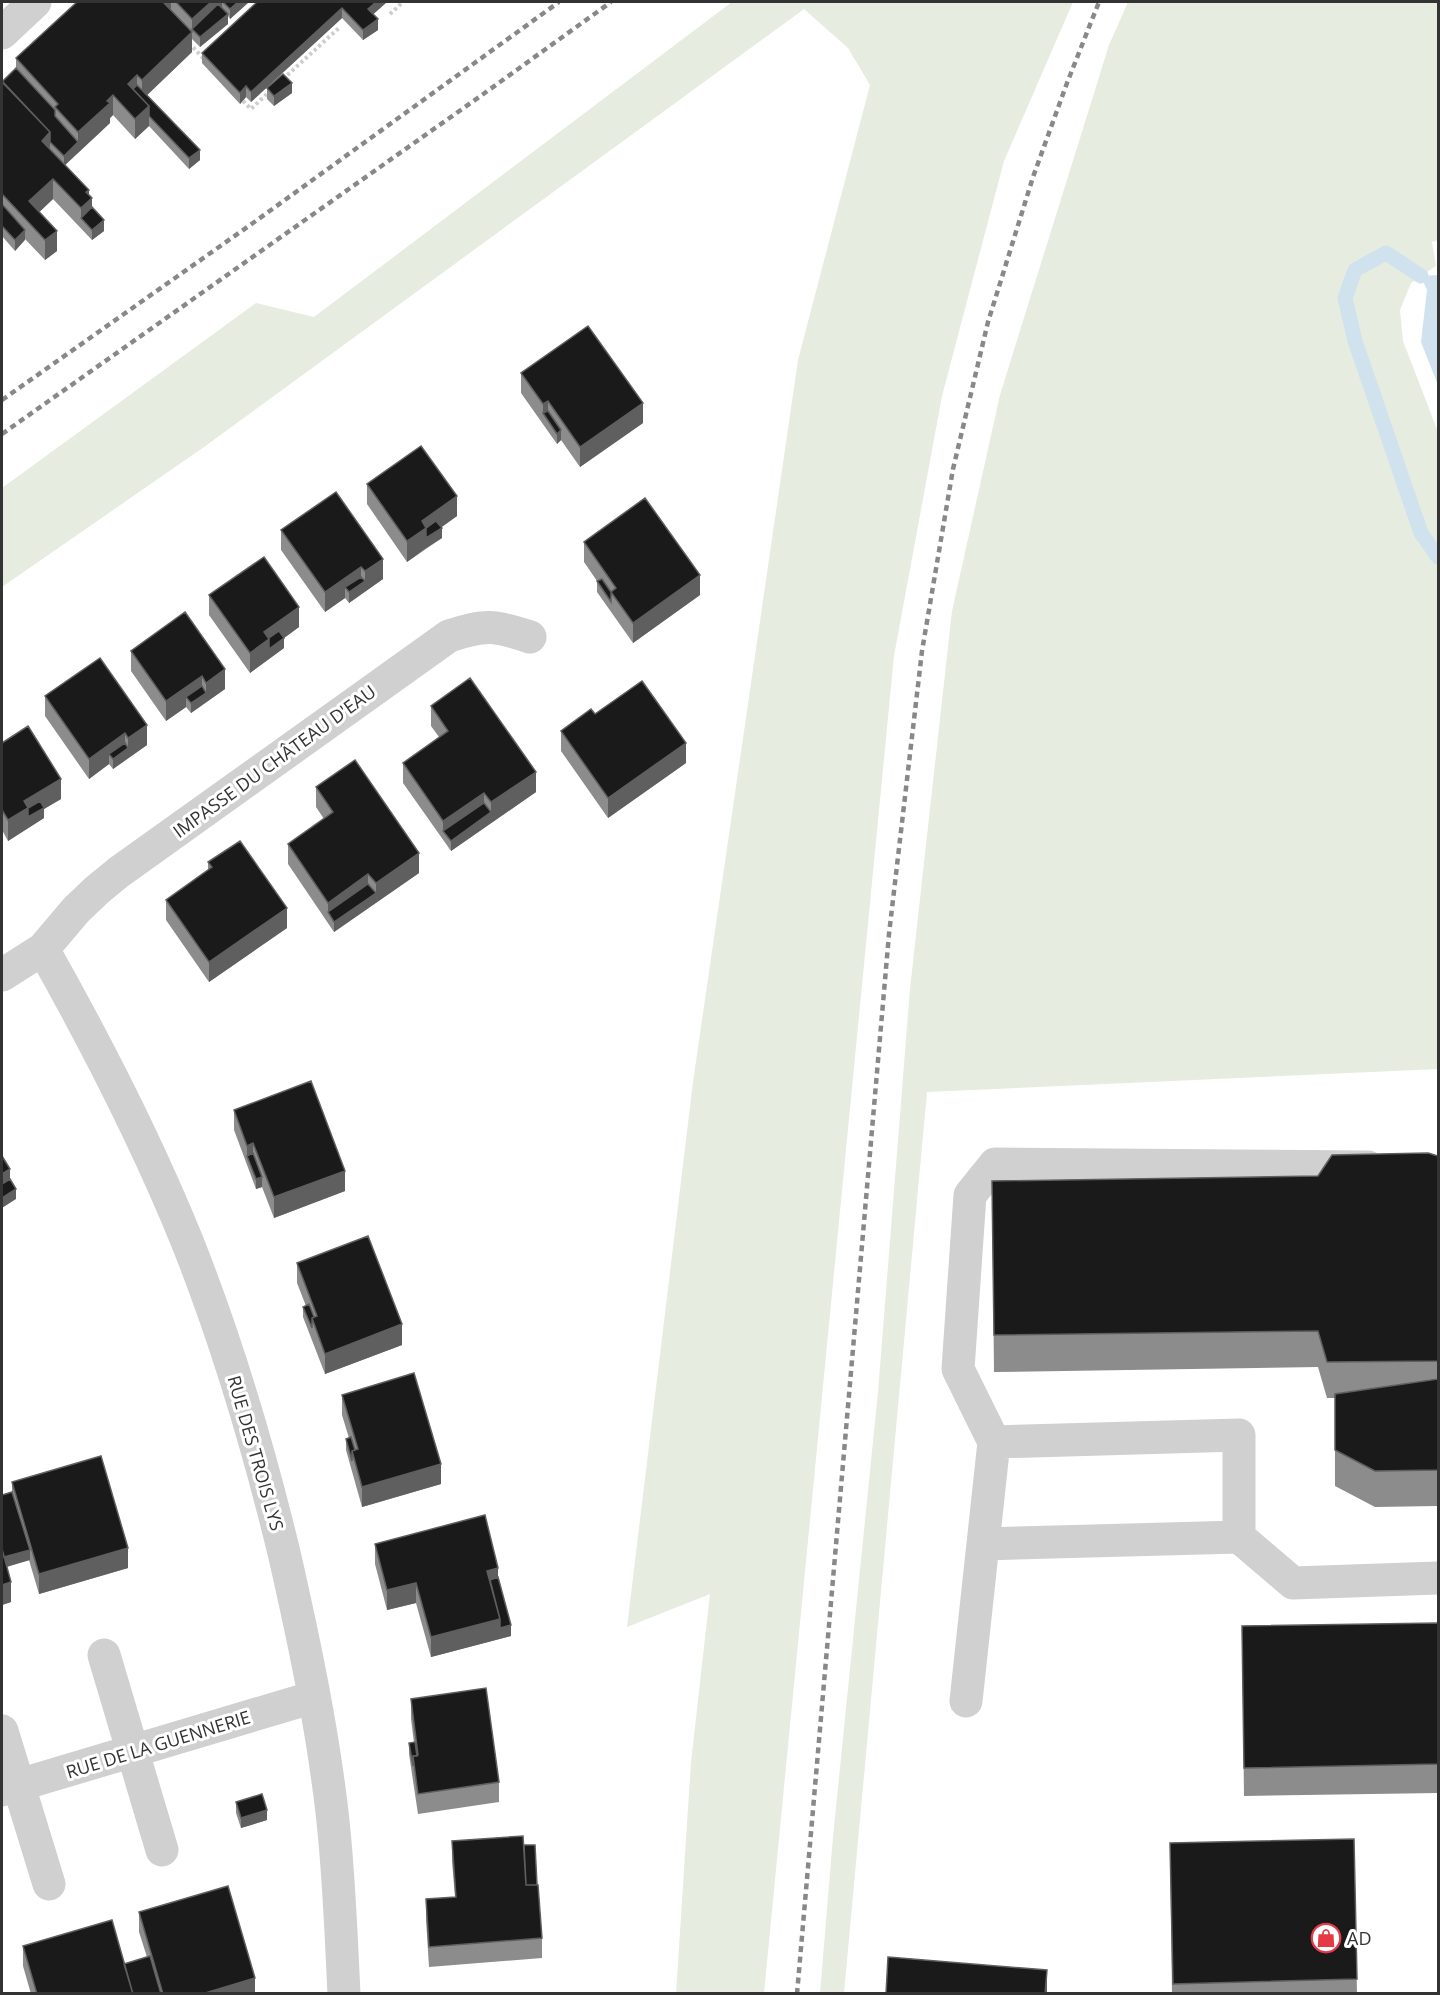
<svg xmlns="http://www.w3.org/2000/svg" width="1440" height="1995" font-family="'Open Sans',sans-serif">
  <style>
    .green { fill: #e6ecdf }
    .water { fill: #cfe2ee }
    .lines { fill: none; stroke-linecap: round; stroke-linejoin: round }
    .stream { stroke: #cfe2ee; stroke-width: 15 }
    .path { stroke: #cdcdcd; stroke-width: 4; stroke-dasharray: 3 3; stroke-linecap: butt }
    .minor { stroke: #d0d0d0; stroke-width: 33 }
    .rail { stroke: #888; stroke-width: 4.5; stroke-dasharray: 6 4.5; stroke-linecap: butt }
    .wall { fill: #8c8c8c }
    .shaded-wall { fill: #5f5f5f }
    .building { fill: #1a1a1a; stroke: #5f5f5f; stroke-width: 1.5 }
    .labels { text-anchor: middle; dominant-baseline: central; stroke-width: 6; stroke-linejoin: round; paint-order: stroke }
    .street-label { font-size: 18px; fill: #333; stroke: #fff }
    .poi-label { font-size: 18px; fill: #333; stroke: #fff; text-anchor: start }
  </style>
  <rect width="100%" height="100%" fill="#fff"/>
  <path class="green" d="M732,2H1073L1004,161L942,396L894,656L764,1993L676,1994L691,1762L710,1594L627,1627L693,1082L798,360L870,85L848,48L804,9L204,447L2,587V488L256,303L314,317Z
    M1128,2H1438V240L1432,242L1436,266L1411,283L1400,310L1403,341L1438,432V1069L927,1092L844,1993H820L833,1837L878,1392L910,989L952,611L1000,395L1109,45Z"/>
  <path class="water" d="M1438,275V385L1421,342L1427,290L1421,276Z"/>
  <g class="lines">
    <path class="stream" d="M1421,276L1386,253L1355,270L1345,298L1355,341L1421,533L1438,557"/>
    <path class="path" d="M390,14L403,2
      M189,43L204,59
      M283,79L340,27
      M243,101L251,109L269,92"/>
    <path class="minor" d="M2,33L35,2
      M43,949C96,1043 146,1140 187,1241C228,1344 259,1449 285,1557C304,1641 322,1726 332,1812C339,1872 341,1933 344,1994
      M2,975L43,949L76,910L97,890L119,872L449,636C485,624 494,625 530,637
      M1368,1167L995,1164L970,1195L958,1369L994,1442L1239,1435V1537L1293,1583L1438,1578
      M983,1544L1239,1537
      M104,1655L162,1850
      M966,1701L994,1442
      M2,1731L49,1884
      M2,1790L314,1697"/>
    <path class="rail" d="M2,400L253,223L559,2
      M2,434L482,95L611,2
      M797,1994L889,934L922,651L953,469L988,322L1033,177L1067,83L1099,2"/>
  </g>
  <path class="wall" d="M77,2H249L230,19L228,16V24L200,47L192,39V52L147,95L200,160L189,169L149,126L135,139L113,115L110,118V123L65,165L89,194L92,207L104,231L92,240L53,199L39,212L57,251L45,260L25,239L15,251L2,236V81L16,68V58Z
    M257,2H387L373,14L378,30L363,40L342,18L251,102L246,97L240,104L202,63V53Z
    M267,88L292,93L274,106L267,99Z
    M521,373L643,423L580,467L561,440L557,444L521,393Z
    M367,484L457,516L441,527L442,538L407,562L367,504Z
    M336,492L383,579L349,603L345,598L325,612L281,550V530Z
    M584,542L700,595L633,643L597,592V581L584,562Z
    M209,595L299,627L284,638V648L250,673L209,615Z
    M185,612L225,689L191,713L186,707L166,721L131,671V651Z
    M100,658L147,745L113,769L109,764L89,779L45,716V696Z
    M431,706L536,792L451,851L403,783V763L439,737L431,726Z
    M595,714L686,763L608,818L561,751V731Z
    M2,743L61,799L44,809V818L8,841L2,830Z
    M316,787L419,873L334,932L288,864V844L324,819L316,807Z
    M208,862L287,928L209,982L166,920V900L208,870Z
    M234,1110L345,1191L274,1218L262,1187L256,1189L234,1130Z
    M1438,1156V1506L1375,1507L1335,1486V1398H1327L1318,1367L994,1372L992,1181L1318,1176Z
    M297,1263L402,1345L325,1374L303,1317V1307L306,1306L297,1283Z
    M342,1395L441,1484L362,1507L346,1450V1439L349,1438L342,1415Z
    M12,1482L128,1568L39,1594L29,1560L7,1567L11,1602L2,1605V1495L12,1492Z
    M375,1544L498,1577L511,1636L431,1657L416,1603L387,1610L375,1564Z
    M1438,1623V1793L1244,1796L1242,1626Z
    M411,1699L499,1782V1802L418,1814L409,1754V1743H414L411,1719Z
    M236,1802L267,1820L241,1828L236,1813Z
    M1354,1839L1357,1994H1172L1170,1843Z
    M452,1841L524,1845L542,1938V1958L429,1967L426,1919V1899L455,1897L452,1861Z
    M139,1912L255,1994H31L23,1966V1946L124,1964L147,1957L139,1932Z"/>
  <path class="shaded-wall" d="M165,2H171V16L164,3Z
    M211,2H222V11L192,29V19Z
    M238,2H249L230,19V9Z
    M376,2H387L368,19V9Z
    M342,8V18L251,102V92Z
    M228,14V24L200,47V37Z
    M378,19V30L363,40V30Z
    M192,32V52L142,100V80Z
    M137,75V95L128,84Z
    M292,83V93L274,106V96Z
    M246,86V97L240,104V93Z
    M113,95V115L110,118V123L64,166V156L78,142V132Z
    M149,106V126L135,139V119Z
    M50,132V152L42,141Z
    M200,150V160L189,169V158Z
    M53,179V199L29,222V201Z
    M89,190V201L92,198V218H81V208L86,192Z
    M104,220V231L92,240V230Z
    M25,230V240L15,251V240Z
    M57,231V251L45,260V240Z
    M548,401V421L543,413V404Z
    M643,403V423L580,467V447Z
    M561,430V440L557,444V434Z
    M457,496V516L435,532L442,528V538L426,548V538V548L407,562V541L422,521Z
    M383,559V579L349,603V592L345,587V598L325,612V592L361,567V584L365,581V571Z
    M700,575V595L633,643V623Z
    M299,607V627L284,638V648L250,673V653L264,632Z
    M225,669V689L191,713V703L186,697V707L166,721V701L202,676V696L206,693V683Z
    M147,725V745L113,769V759L109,754V764L89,779V759L125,733V750L128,748V738Z
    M686,743V763L608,818V798Z
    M536,772V792L451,851V841L491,812V802Z
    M61,779V799L44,809V818L8,841V820L24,801Z
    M484,793V813L443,831V821Z
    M419,853V873L334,932V922L376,893V883Z
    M368,874V894L328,912V903Z
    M287,908V928L209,982V962Z
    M253,1143V1163L247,1156V1146Z
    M10,1169V1189L2,1194V1174Z
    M345,1171V1191L274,1218V1197Z
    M262,1177V1187L256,1189V1179Z
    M16,1189V1199L2,1208V1198Z
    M402,1324V1345L325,1374V1354Z
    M441,1464V1484L362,1507V1487Z
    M128,1548V1568L39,1594V1574Z
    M30,1550V1560L2,1568V1558Z
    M498,1568V1588L490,1590L487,1571Z
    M11,1582V1602L2,1605V1585Z
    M416,1583V1603L387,1610V1590Z
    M500,1619L511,1625V1636L431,1657V1637Z
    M267,1810V1820L241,1828V1818Z
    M1047,1970V1994H1045Z
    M255,1978V1994H202Z"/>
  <path class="building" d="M77,2H165L164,3L192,32L142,80L137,75L128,84L149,106L135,119L113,95L107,101L110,103L78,132L55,107L58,104L16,58Z
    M176,2H211L192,19Z
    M223,2H238L230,9Z
    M257,2H376L368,9L378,19L363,30L342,8L251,92L246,86L240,93L202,53Z
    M218,4L228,14L200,37L192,29Z
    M16,68L55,110V116L78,142L64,156L50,142V132L2,82Z
    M283,74L292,83L274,96L267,88Z
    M2,81L50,132L42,141L89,190L86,192L92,198L81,208L53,179L29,201L57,231L45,240L2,194Z
    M137,85L200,150L189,158L149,116V106L133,89Z
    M2,204L25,230L15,240L2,226Z
    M92,207L104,220L92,230L81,218Z
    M588,326L643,403L580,447L548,401L543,404L521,373Z
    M548,411L561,430L557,434L543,413Z
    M421,446L457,496L422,521L426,528L407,541L367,484Z
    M336,492L383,559L365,571L361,567L325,592L281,530Z
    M645,498L700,575L633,623L611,592L616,588L584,542Z
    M436,521L442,528L426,538V528L422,531Z
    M264,557L299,607L264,632L269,639L250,653L209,595Z
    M361,577L365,581L349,592L345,587Z
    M602,579L611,592V602L597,581Z
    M185,612L225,669L206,683L202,676L166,701L131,651Z
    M279,631L284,638L269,649V638Z
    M100,658L147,725L128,738L125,733L89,759L45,696Z
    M470,678L536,772L491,802L484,793L443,821L403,763L448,731L431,706Z
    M642,681L686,743L608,798L561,731L591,709L595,714Z
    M202,686L206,693L191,703L186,697Z
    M28,726L61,779L24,801L28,808L8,820L2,810V743Z
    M125,743L128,748L113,759L109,754Z
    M355,760L419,853L376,883L368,874L328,903L288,844L333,812L316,787Z
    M40,801L44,808L28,817V808Z
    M484,803L491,812L451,841L443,831Z
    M240,841L287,908L209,962L166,900L212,867L208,862Z
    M368,884L376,893L334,922L328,912Z
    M311,1081L345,1171L274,1197L253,1143L247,1146L234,1110Z
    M253,1153L262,1177L256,1179L247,1156Z
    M1428,1153L1438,1156V1361L1327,1362L1318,1331L994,1335L992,1181L1318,1176L1332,1155Z
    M2,1156L10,1169L2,1174Z
    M10,1179L16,1189L2,1198V1184Z
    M368,1236L402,1324L325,1354L312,1318L317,1316L297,1263Z
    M309,1304L314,1317L312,1318V1328L303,1307Z
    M414,1373L441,1464L362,1487L352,1451L358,1449L342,1395Z
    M1438,1379V1470L1375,1471L1335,1450V1394Z
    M351,1437L355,1450L352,1451V1461L346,1439Z
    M101,1456L128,1548L39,1574L12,1482Z
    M12,1492L30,1550L4,1557L2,1549V1495Z
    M485,1515L498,1568L487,1571L500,1619L431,1637L416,1583L387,1590L375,1544Z
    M2,1549L11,1582L2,1585Z
    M498,1577L511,1625L500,1628V1619L490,1580Z
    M1438,1623V1764L1244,1768L1242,1626Z
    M486,1688L499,1782L418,1794L413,1756L418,1755L411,1699Z
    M415,1742L417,1756H413V1766L409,1743Z
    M262,1794L267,1810L241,1818L236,1802Z
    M523,1836L526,1885H538L542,1938L429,1947L426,1899L456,1897L452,1841Z
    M1354,1839L1357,1979L1173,1984L1170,1843Z
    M524,1845H535L537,1885H526Z
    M228,1886L255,1978L202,1994H163L139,1912Z
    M112,1920L133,1994H37L23,1946Z
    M150,1956L161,1994H133L124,1964Z
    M888,1957L1047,1970L1045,1994H886Z"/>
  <defs>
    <g id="shop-ring" transform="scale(1.5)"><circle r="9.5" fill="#fff" stroke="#e63946" stroke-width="1.5"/><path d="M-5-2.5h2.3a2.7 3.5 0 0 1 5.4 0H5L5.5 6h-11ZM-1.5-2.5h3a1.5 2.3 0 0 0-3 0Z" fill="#e63946"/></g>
  </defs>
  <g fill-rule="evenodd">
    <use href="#shop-ring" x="1326" y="1938"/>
  </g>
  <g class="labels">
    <g class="street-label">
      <text transform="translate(274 761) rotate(-36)">IMPASSE DU CHÂTEAU D'EAU</text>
      <text transform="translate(256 1453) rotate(74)">RUE DES TROIS LYS</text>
      <text transform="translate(158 1744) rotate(-17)">RUE DE LA GUENNERIE</text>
    </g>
    <g class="poi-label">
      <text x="1347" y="1938">AD</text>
    </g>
  </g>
  <rect width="1440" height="1995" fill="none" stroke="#333333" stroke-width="6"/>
</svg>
